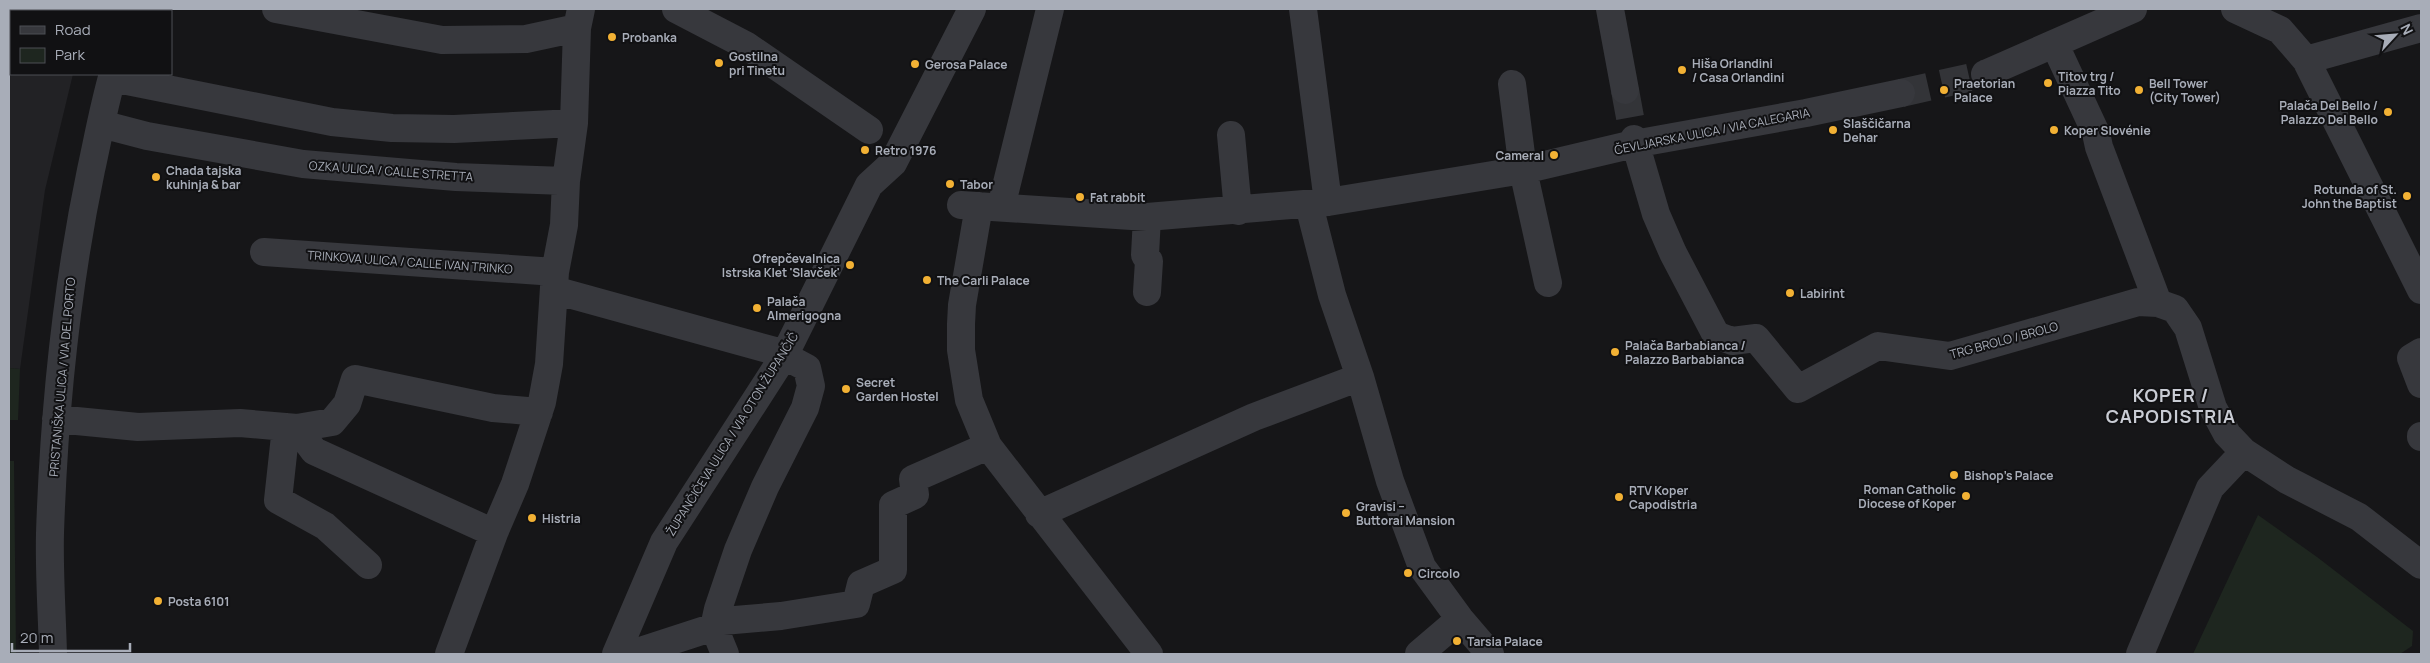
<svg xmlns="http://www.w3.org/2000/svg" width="2430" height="663" font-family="Manrope,sans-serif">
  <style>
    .built { fill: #222225 }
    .green { fill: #1e261f }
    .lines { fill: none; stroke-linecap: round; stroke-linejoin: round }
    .minor-tunnel { stroke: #333438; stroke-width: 28; stroke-dasharray: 28 14; stroke-linecap: butt }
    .minor { stroke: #37383d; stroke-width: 28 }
    .poi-dot { fill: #f2b134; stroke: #111113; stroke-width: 2 }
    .labels { text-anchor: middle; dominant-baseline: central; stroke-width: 4; stroke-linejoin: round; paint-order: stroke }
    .poi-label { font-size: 12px; font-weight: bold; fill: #a8adb8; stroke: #111113; text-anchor: start }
    .street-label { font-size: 12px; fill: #a8adb8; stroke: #111113 }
    .district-label { font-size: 18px; font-weight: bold; letter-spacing: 1px; fill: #c9ccd4; stroke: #111113 }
  </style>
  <rect width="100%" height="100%" fill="#161618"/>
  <path class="built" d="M9,9H88V11H11V74H73L45,190L20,369L9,368Z"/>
  <path class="green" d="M9,368L20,369L18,420H9Z
    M9,461H14L16,654H9Z
    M2258,515L2317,557L2413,631L2412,646L2400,654H2193Z"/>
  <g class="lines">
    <path class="minor-tunnel" d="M1625,90L1634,139
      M1901,93L1985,74"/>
    <path class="minor" d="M276,9L442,40L526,39L577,28
      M676,9L747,46L869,130
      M1303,9L1328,202
      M1610,9L1625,90
      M2235,9L2280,30L2306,60L2421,290
      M131,11L132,9
      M2055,45L2096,133L2099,147L2158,303L2175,309L2188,328L2213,408L2227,434L2244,452
      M2306,60L2421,28
      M1985,74L2133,9
      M112,78L332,122L392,128L454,129L574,123
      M1512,84L1523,170L1548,283
      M101,124L147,136L303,164L456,177L566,181
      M1231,135L1238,211
      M1634,139L1656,214L1673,253L1716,335L1732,341L1756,338L1798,389L1878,346L1950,356L2138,302L2158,303
      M961,205L1147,217L1328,202L1523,170L1634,144L1806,113L1901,93
      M1309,205L1332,295L1360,377L1390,481L1422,567L1460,619L1490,654
      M979,206L962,305L961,324V350L969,400L988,446L1149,654
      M1001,207L1050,9
      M264,252L555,272
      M554,290L775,351L807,368L811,386L805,408L765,487L738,550L718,609L714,627L725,654
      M1147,292L1149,261L1145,255L1147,217
      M2421,352L2411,358L2421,384
      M56,419L138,427L240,423L297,428L332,422L347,404L355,379L493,408L539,412
      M286,427L278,500L325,526L368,565
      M297,428L314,451L494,533
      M2421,437V436
      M1039,514L1254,417L1360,377
      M53,654C52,614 49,573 50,533C54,411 66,290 91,170C98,138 104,105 113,74
      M449,654L494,533L515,484L542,402L549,364L555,272L564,225L566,181L574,123L577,28L581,9
      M616,654L664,542L784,356L869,185L893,163L972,9
      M631,654L714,627L723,621L781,616L856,604L861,584L893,570V505L915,495L913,479L988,446
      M1419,654L1460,619
      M2140,654L2210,488L2244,452L2287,480L2359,517L2421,565"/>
  </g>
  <g class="poi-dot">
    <circle cx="612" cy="37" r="5"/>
    <circle cx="719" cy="63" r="5"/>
    <circle cx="915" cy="64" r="5"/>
    <circle cx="1682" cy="70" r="5"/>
    <circle cx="2048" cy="83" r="5"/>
    <circle cx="1944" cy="90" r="5"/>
    <circle cx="2139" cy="90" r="5"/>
    <circle cx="2388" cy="112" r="5"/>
    <circle cx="1833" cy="130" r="5"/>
    <circle cx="2054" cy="130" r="5"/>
    <circle cx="865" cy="150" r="5"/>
    <circle cx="1554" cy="155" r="5"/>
    <circle cx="156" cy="177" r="5"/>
    <circle cx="950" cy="184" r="5"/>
    <circle cx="2407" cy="196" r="5"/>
    <circle cx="1080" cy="197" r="5"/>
    <circle cx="850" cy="265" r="5"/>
    <circle cx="927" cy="280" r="5"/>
    <circle cx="1790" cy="293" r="5"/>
    <circle cx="757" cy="308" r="5"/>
    <circle cx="1615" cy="352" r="5"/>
    <circle cx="846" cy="389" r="5"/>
    <circle cx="1954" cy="475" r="5"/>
    <circle cx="1966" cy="496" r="5"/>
    <circle cx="1619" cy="497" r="5"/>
    <circle cx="1346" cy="513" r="5"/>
    <circle cx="532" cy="518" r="5"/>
    <circle cx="1408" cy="573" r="5"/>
    <circle cx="158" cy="601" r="5"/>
    <circle cx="1457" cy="641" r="5"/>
  </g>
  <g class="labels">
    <g class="poi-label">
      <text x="622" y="37">Probanka</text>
      <text x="729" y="56">Gostilna<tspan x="729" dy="14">pri Tinetu</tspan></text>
      <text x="1692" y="63">Hiša Orlandini<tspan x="1692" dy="14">/ Casa Orlandini</tspan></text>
      <text x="925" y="64">Gerosa Palace</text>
      <text x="2058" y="76">Titov trg /<tspan x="2058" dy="14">Piazza Tito</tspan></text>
      <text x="1954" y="83">Praetorian<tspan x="1954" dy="14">Palace</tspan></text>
      <text x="2149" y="83">Bell Tower<tspan x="2149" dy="14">(City Tower)</tspan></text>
      <text x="2378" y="105" text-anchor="end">Palača Del Bello /<tspan x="2378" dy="14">Palazzo Del Bello</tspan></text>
      <text x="1843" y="123">Slaščičarna<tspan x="1843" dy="14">Dehar</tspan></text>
      <text x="2064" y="130">Koper Slovénie</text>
      <text x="875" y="150">Retro 1976</text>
      <text x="1544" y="155" text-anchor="end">Cameral</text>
      <text x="166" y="170">Chada tajska<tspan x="166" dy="14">kuhinja &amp; bar</tspan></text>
      <text x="960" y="184">Tabor</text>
      <text x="2397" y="189" text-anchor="end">Rotunda of St.<tspan x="2397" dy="14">John the Baptist</tspan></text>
      <text x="1090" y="197">Fat rabbit</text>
      <text x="840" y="258" text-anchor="end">Ofrepčevalnica<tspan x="840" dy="14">Istrska Klet 'Slavček'</tspan></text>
      <text x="937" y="280">The Carli Palace</text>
      <text x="1800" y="293">Labirint</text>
      <text x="767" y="301">Palača<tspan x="767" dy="14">Almerigogna</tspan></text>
      <text x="1625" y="345">Palača Barbabianca /<tspan x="1625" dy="14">Palazzo Barbabianca</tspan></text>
      <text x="856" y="382">Secret<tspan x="856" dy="14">Garden Hostel</tspan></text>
      <text x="1964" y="475">Bishop's Palace</text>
      <text x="1956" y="489" text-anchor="end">Roman Catholic<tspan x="1956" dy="14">Diocese of Koper</tspan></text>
      <text x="1629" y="490">RTV Koper<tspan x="1629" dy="14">Capodistria</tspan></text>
      <text x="1356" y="506">Gravisi –<tspan x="1356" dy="14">Buttorai Mansion</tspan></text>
      <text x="542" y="518">Histria</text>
      <text x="1418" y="573">Circolo</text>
      <text x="168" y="601">Posta 6101</text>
      <text x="1467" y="641">Tarsia Palace</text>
    </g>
    <g class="street-label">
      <text transform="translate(1712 131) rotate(-11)">ČEVLJARSKA ULICA / VIA CALEGARIA</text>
      <text transform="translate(391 171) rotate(4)">OZKA ULICA / CALLE STRETTA</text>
      <text transform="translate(410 262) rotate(4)">TRINKOVA ULICA / CALLE IVAN TRINKO</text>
      <text transform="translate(2004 340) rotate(-15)">TRG BROLO / BROLO</text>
      <text transform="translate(62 377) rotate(-85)">PRISTANIŠKA ULICA / VIA DEL PORTO</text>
      <text transform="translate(732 434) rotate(-58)">ŽUPANČIČEVA ULICA / VIA OTON ŽUPANČIČ</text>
    </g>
    <g class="district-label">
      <text x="2171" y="395">KOPER /<tspan x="2171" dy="21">CAPODISTRIA</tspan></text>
    </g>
  </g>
  <rect width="2430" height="663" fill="none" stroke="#a8adb8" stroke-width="20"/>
  <rect x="10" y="10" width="162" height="65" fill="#111113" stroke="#4d4f55"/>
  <rect x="20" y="26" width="25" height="8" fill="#37383d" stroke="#4d4f55"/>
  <text x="55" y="35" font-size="15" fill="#a8adb8">Road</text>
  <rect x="20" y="48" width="25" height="15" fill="#1e261f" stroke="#4d4f55"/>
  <text x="55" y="60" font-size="15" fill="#a8adb8">Park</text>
  <g transform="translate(2395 35) rotate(64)" stroke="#111113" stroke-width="4" paint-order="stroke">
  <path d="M0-4L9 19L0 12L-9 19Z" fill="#a8adb8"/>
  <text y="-8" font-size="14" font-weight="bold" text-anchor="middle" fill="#a8adb8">N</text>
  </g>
  <path d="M12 643v8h118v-8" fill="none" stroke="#a8adb8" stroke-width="2.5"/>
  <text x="20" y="643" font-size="15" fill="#a8adb8" stroke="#111113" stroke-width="4" paint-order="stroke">20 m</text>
</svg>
